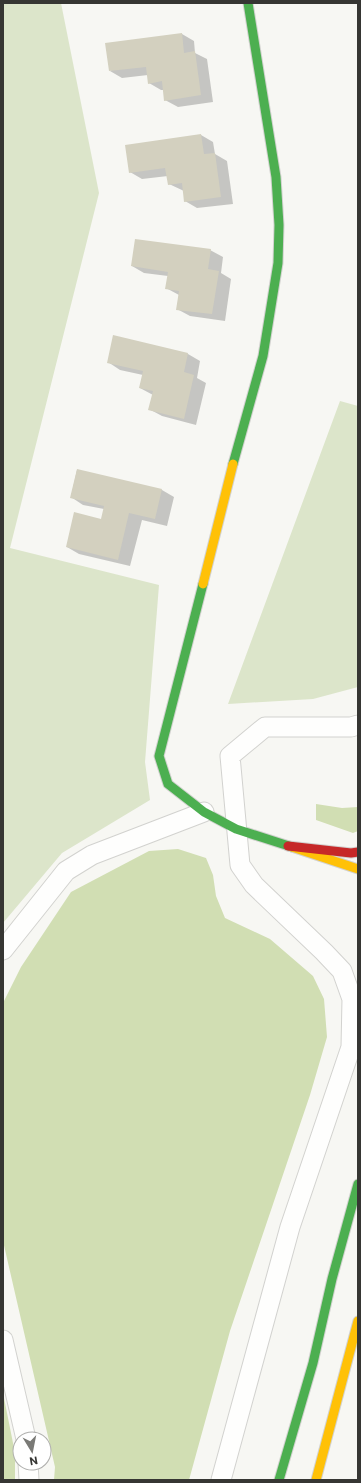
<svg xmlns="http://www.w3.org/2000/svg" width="361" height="1483" font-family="Commissioner,sans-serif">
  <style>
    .green { fill: #dce5ca }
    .forest { fill: #d1deb3 }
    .shadow { fill: #0003 }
    .building { fill: #d3d0bf }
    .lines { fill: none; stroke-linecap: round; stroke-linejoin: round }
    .lane-casing { stroke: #d2d2cf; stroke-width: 21 }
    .fast-casing { stroke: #d2d2cf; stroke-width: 11 }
    .slow-casing { stroke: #d2d2cf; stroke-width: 11 }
    .jam-casing { stroke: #d2d2cf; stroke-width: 11 }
    .lane { stroke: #fefefd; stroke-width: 19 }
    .fast { stroke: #4caf50; stroke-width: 9 }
    .slow { stroke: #ffc107; stroke-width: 9 }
    .jam { stroke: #c62828; stroke-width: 9 }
  </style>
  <rect width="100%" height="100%" fill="#f7f7f3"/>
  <path class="green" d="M3,3H61L99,193L10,548L159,585L145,762L150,800L62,853L3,923Z
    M340,401L358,406V687L313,699L228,704Z"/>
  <path class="forest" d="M316,804L342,808L358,807V831L353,833L316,820Z
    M178,849L206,858L213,875L216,896L225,918L270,939L313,976L324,999L327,1037L310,1095L230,1331L189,1480H54L55,1467L3,1241V1003L21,967L71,892L149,851Z
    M3,1393L15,1453V1480H3Z"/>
  <path class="shadow" d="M182,34L194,41L195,53L207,59L213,102L178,107L165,100L164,90H161L149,83L148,75L122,78L110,71Z
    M201,135L213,142L215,154L227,161L233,204L197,208L185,201L184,191L169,184L168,176L142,179L130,172Z
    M210,250L223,257L221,273L231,279L225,321L190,316L177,309L179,295L166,288L168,276L144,273L132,266Z
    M114,337L188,354L200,361L197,378L206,383L196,425L162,416L149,409L153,395L140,388L143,375L120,370L108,362Z
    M77,470L162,490L174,497L167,526L142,520L130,566L79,554L67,547L102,520L104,509L83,505L71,497Z"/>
  <path class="building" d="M182,33L184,53L195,51L201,95L164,101L162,81L148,84L146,67L109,71L105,43Z
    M201,134L204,154L215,153L221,197L184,202L182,183L168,185L165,168L129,173L125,145Z
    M135,239L211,249L208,269L219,271L212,314L176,310L179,291L165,289L168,272L131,266Z
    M113,335L188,353L184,372L194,375L184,419L148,410L153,391L139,388L143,371L107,363Z
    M77,469L162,489L155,519L129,513L118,560L66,547L74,512L101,519L104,506L70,498Z"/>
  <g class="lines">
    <g class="lane-casing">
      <path id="lane" d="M3,950L66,871L92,855L204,812
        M3,1340L26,1439
        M28,1463L29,1480
        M221,1480L290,1227L351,1047L352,999L342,971L324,952L254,885L240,865L230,756L265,727H351L358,725"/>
    </g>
    <g class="fast-casing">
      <path id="fast" d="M233,464L263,356L278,263L279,225L276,177L248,3
        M203,584L159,756L168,784L204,812L236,829L292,847
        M279,1480L313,1363L332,1279L358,1184"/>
    </g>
    <g class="slow-casing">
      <path id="slow" d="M203,584L233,464
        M292,847L358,869
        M316,1480L358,1321"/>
    </g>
    <g class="jam-casing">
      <path id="jam" d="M288,846L351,853L358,852"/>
    </g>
    <use href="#lane" class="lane"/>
    <use href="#fast" class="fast"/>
    <use href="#slow" class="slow"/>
    <use href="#jam" class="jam"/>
  </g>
  <rect width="361" height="1483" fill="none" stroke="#363633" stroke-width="8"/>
  <g transform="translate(32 1451) rotate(170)"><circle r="19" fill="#ffffff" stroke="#afafad"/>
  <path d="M0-3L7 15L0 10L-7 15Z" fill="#7a7a76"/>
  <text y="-6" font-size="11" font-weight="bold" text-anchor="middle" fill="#363633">N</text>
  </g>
</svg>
